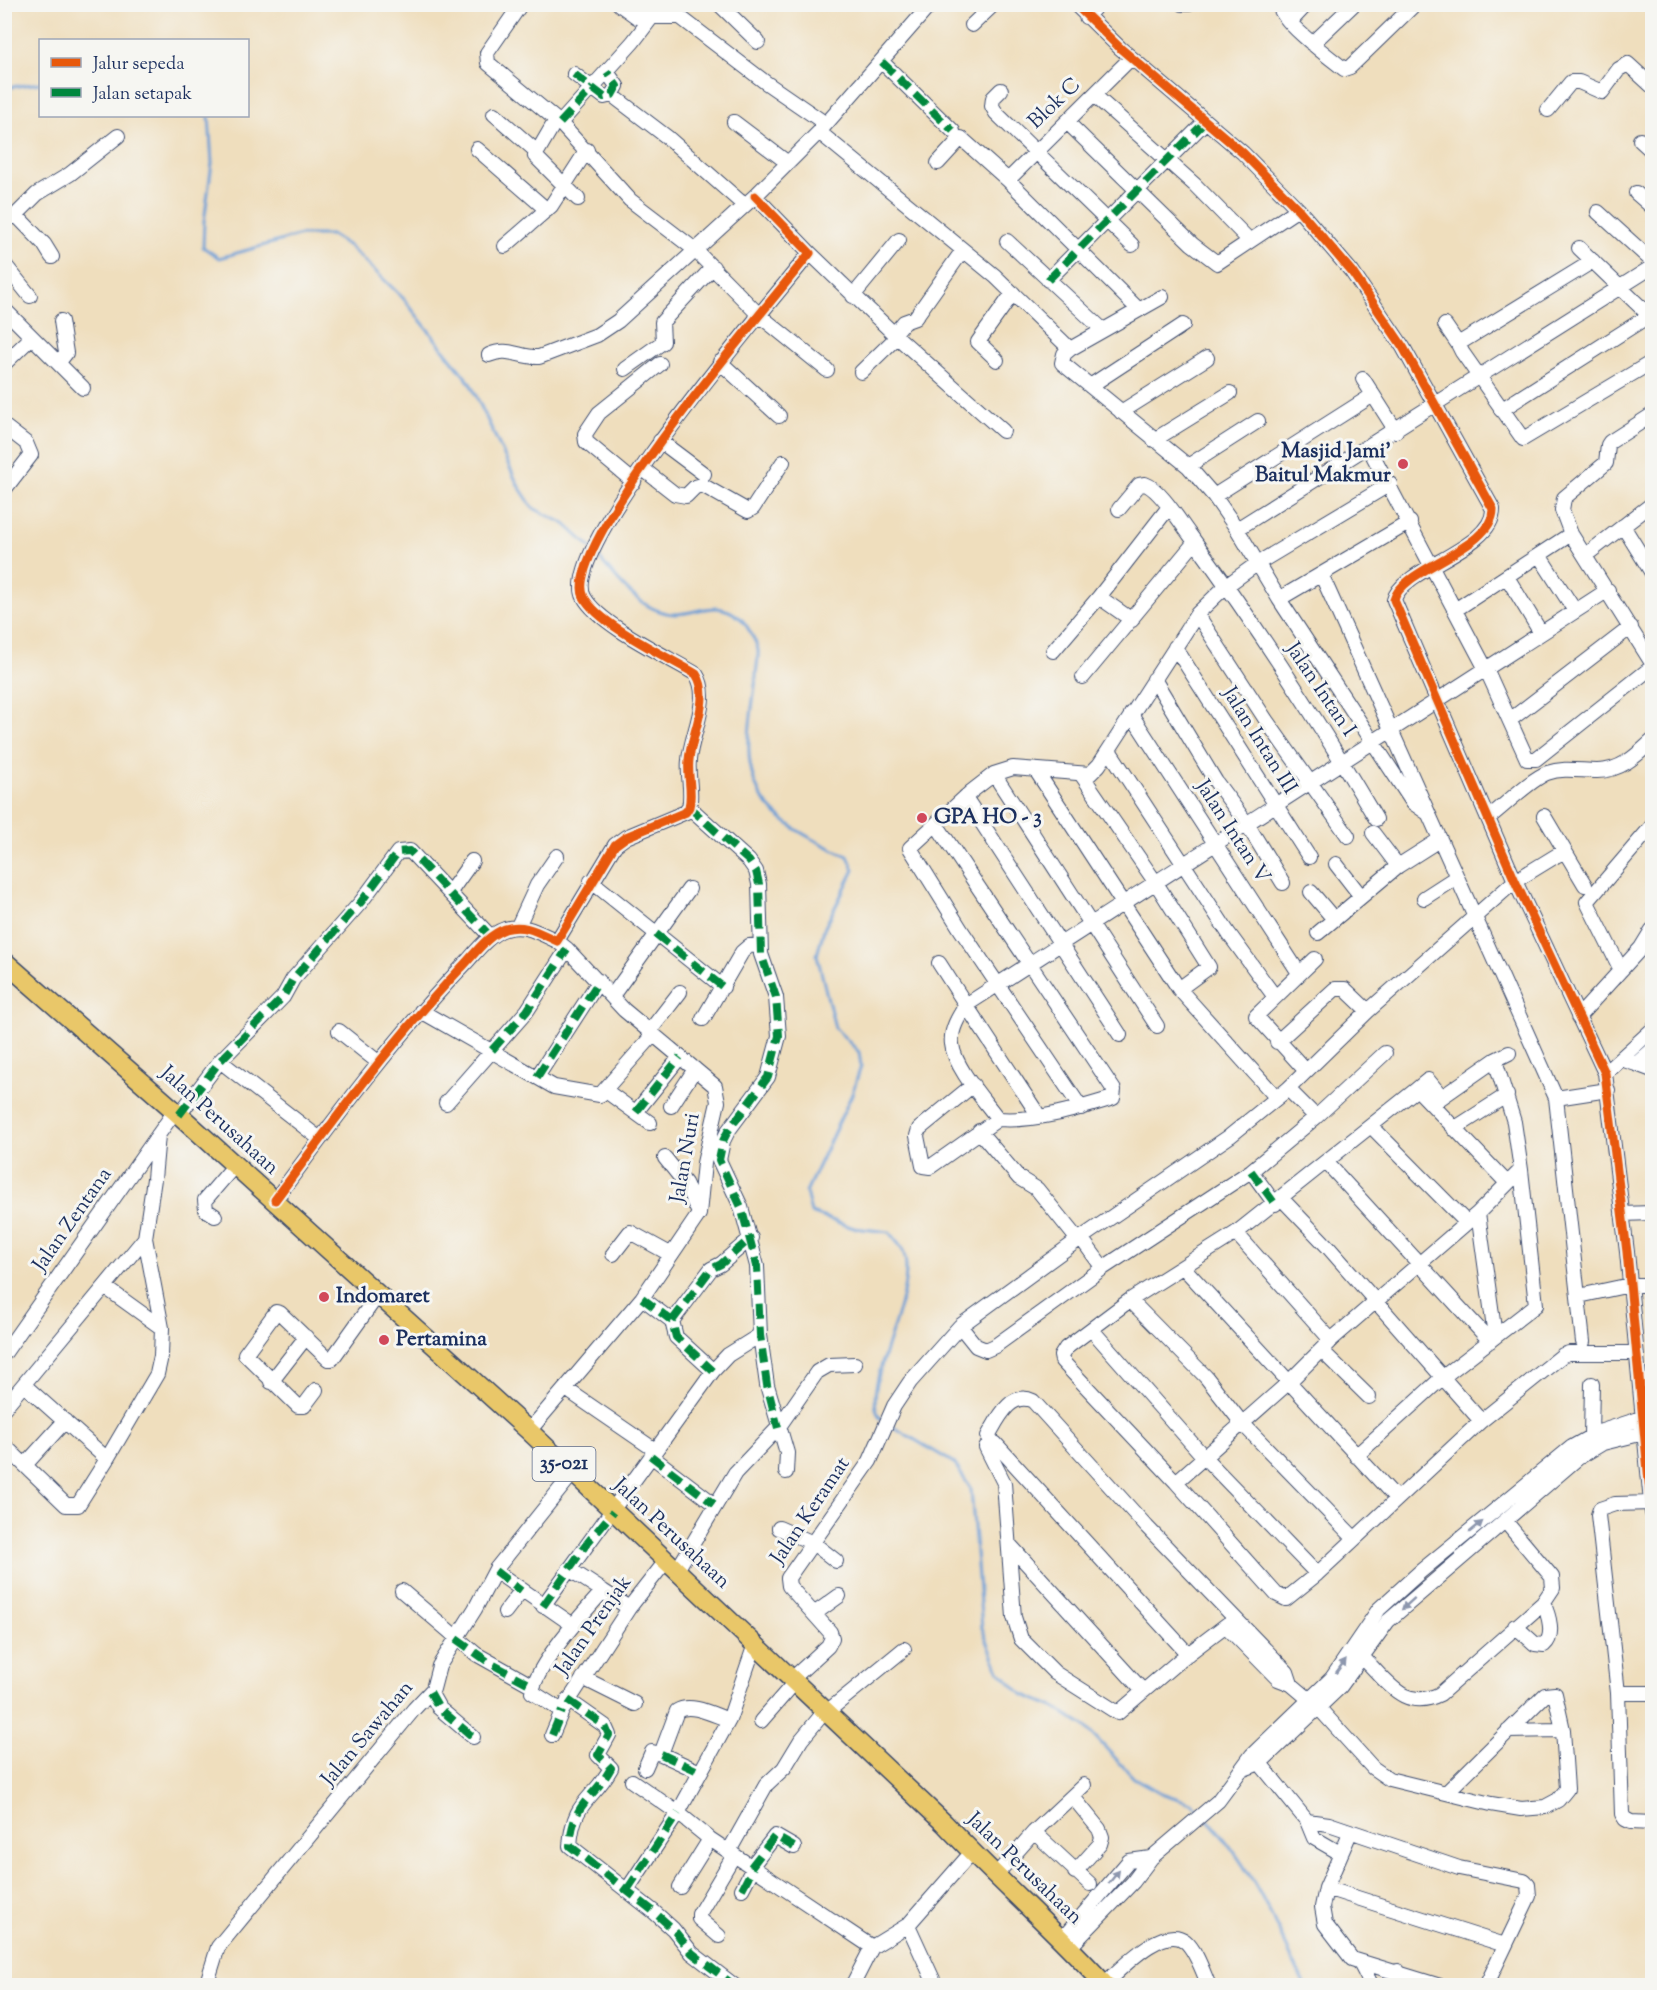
<svg xmlns="http://www.w3.org/2000/svg" width="1657" height="1990" font-family="'Sorts Mill Goudy',serif">
  <style>
    .lines { fill: none; stroke-linecap: round; stroke-linejoin: round }
    .stream { stroke: #6a9dd5; stroke-width: 3 }
    .minor-casing { stroke: #3b496c; stroke-width: 16 }
    .major-casing { stroke: #3b496c; stroke-width: 21 }
    .minor { stroke: #fff; stroke-width: 14 }
    .major { stroke: #e9c769; stroke-width: 18 }
    .quiet { stroke: #00873e; stroke-width: 8; stroke-dasharray: 15 8; stroke-linecap: butt }
    .cycleway-casing { stroke: #f6f6f2; stroke-width: 13 }
    .cycleway { stroke: #e8590c; stroke-width: 9 }
    .oneway { fill: #8d97ae }
    .poi-dot { fill: #d1495b; stroke: #f6f6f2; stroke-width: 2 }
    .labels { text-anchor: middle; dominant-baseline: central; stroke-width: 6; stroke-linejoin: round; paint-order: stroke }
    .shield { fill: #f6f6f2; stroke: #5d6b8a; stroke-width: 1.5 }
    .shield-label { font-size: 20px; font-weight: bold; fill: #1b2f5e }
    .street-label { font-size: 21px; fill: #1b2f5e; stroke: #f6f6f2 }
    .poi-label { font-size: 21px; font-weight: bold; fill: #1b2f5e; stroke: #f6f6f2; text-anchor: start }
  </style>
  <rect width="100%" height="100%" fill="#f6f6f2"/>
  <filter id="ink" filterUnits="userSpaceOnUse"><feTurbulence type="fractalNoise" baseFrequency=".0167" numOctaves="2"/><feDisplacementMap in="SourceGraphic" scale="12" xChannelSelector="R" yChannelSelector="G"/><feConvolveMatrix kernelMatrix="1 2 1 2 8 2 1 2 1" color-interpolation-filters="sRGB"/></filter>
  <filter id="wash" filterUnits="userSpaceOnUse"><feTurbulence type="fractalNoise" baseFrequency=".008" numOctaves="4" result="noise"/><feDisplacementMap in="SourceGraphic" scale="24" xChannelSelector="R" yChannelSelector="G"/><feGaussianBlur stdDeviation="1.35" result="paint"/><feColorMatrix in="noise" values="0 0 0 0 0 0 0 0 0 0 0 0 0 0 0 0 0 1.4 0 .05"/><feComposite in="paint" operator="in"/></filter>
  <g filter="url(#wash)">
    <rect width="100%" height="100%" fill="#efdebd"/>
    <g class="lines">
      <path class="stream" d="M4,88L40,83
        M209,116L212,163L204,222L203,247L219,258L301,235H331L349,246L403,298L470,383L518,485L533,508L565,524L591,548
        M597,555C616,579 642,613 675,614C699,614 715,598 740,618C746,623 757,643 758,650C759,658 756,669 756,677C752,716 740,758 760,794C777,824 817,842 848,856L854,870L824,929L817,955L835,1028L859,1052L861,1066L852,1094L806,1192L811,1213L854,1228L889,1232C893,1238 900,1244 903,1251C921,1295 854,1392 882,1420
        M890,1425L954,1463L971,1489L982,1628L999,1671L1022,1694L1054,1707L1086,1727L1134,1778L1161,1793L1191,1803L1201,1812
        M1205,1817C1251,1863 1277,1928 1305,1986"/>
    </g>
  </g>
  <g filter="url(#ink)">
    <g class="lines">
      <g class="minor-casing">
        <path id="minor" d="M521,4L487,53L488,63L560,123L630,200L694,249L759,315L827,370
          M619,4L637,17H680L765,82L826,124
          M719,4L758,42
          M1075,4L1120,48L1243,153L1298,209L1352,272L1403,347L1493,509C1494,549 1401,568 1394,600L1515,881L1605,1073L1627,1252L1652,1513
          M1182,4H1189
          M1279,4C1280,21 1330,58 1344,69L1350,67L1415,4
          M1086,17L1098,4
          M1290,22L1307,4
          M972,25L994,4
          M1312,44L1354,4
          M882,62L953,131
          M574,74L604,97L612,95L617,86L607,72
          M1001,90L993,98L992,106L996,113L1132,245
          M612,95L667,137L744,205
          M1094,95L1195,185L1249,240
          M1548,110L1571,82H1579L1602,92L1619,69L1628,64L1652,86
          M494,114L536,151
          M556,120L535,156L578,199
          M734,122L788,163
          M1067,122L1192,244L1217,263L1298,209
          M560,123L633,42L652,17
          M819,132L995,276L1065,344
          M1640,140L1652,151
          M477,149L547,210
          M938,163L961,138L1008,180L1139,310L1070,349L1064,354L1062,363L1188,466L1214,496L1237,529L1279,599L1410,522
          M1008,180L1131,58
          M1636,193L1652,207
          M1598,212L1652,261
          M16,215L44,244L52,257
          M4,221L16,215L37,194L70,174L118,136
          M1007,241L1103,330
          M505,246L551,206L587,150
          M1579,248L1652,318
          M810,253L894,334L1003,431
          M1593,261L1458,344L1462,352L1523,439L1652,362
          M5,265L30,296
          M1048,280L1205,122
          M853,296L899,240
          M4,309L83,388
          M1139,310L1162,297
          M1445,325L1458,344
          M894,334L904,322L915,318L963,250
          M489,355C508,346 520,358 539,357L597,335L618,321L755,196L819,132L931,4
          M997,360L978,342L1013,293
          M59,362L66,353L61,321
          M720,362L779,416
          M4,364L31,338
          M625,369L663,342L662,322L713,267
          M861,372L897,337
          M1363,379L1396,431
          M1090,386L1183,325
          M1501,410L1650,315
          M1121,412L1207,358
          M1652,415L1610,442L1608,445L1606,463L1564,498L1562,510L1571,534L1652,663
          M4,426L26,443L31,455L4,490
          M1154,440L1230,393
          M660,441L704,474
          M1369,448L1488,673L1527,759H1536L1652,667
          M1188,466L1258,421
          M643,469L675,494L686,496L695,487L702,485L748,511L753,508L783,462
          M634,482L586,442L585,434L599,413L660,364
          M1214,496L1373,395
          M1119,509L1139,485L1145,484C1160,489 1180,522 1190,535C1257,626 1319,722 1376,819
          M1623,526L1652,573
          M1237,529L1652,267
          M1539,555L1575,611
          M1586,555L1652,504
          M1322,576L1556,1098L1583,1342
          M1507,577L1541,633
          M1099,597L1132,620
          M1279,599L1413,803L1426,812
          M1455,610L1571,534
          M1197,614L1266,720L1348,836
          M1175,647L1309,857
          M1053,651L1099,597L1169,507
          M1083,677L1195,542
          M1154,679L1216,782L1247,824L1283,883
          M1131,714L1299,973
          M1510,720L1631,627
          M1109,750L1229,934L1275,997
          M1037,772L1179,989L1277,1098
          M994,774L1157,1026
          M1081,774L1156,883L1209,967L1179,989
          M965,797L1120,1035
          M689,807L749,861L756,871L759,884L761,954L776,997L779,1036L768,1077L728,1131L723,1141L719,1160L741,1207L757,1266L760,1335L767,1385L787,1453L786,1472
          M1544,816L1585,885
          M1488,818C1503,807 1531,779 1547,773C1564,767 1580,771 1597,771C1621,771 1637,755 1652,741
          M936,824L1114,1090L1113,1098C1077,1109 1036,1122 998,1119C984,1100 954,1067 952,1044C950,1030 959,1016 966,1005L1039,1116
          M1373,833L1398,866
          M1336,864L1360,895
          M591,881L723,987
          M450,892L472,861
          M1311,892L1333,918
          M1424,898L1455,878
          M518,926L537,885L557,856
          M1318,933L1398,866L1439,840
          M939,963L966,1005L1608,590
          M1621,970L1587,902L1652,826
          M612,996L689,889
          M421,1011L554,1087L600,1095L653,1035
          M1368,1011L1515,881L1564,851
          M1578,1017L1641,948L1652,930
          M703,1019L742,952L749,946L760,945
          M339,1031L378,1062
          M649,1032L680,992
          M1277,1042L1335,989H1345L1368,1011L1288,1089L1230,1136L1078,1240L960,1326L976,1346L986,1350L995,1346L1103,1268L1251,1171L1316,1117L1385,1053
          M1621,1059L1636,1064L1652,1050
          M1495,1060L1509,1053
          M220,1061L320,1139
          M1636,1064L1652,1070
          M1306,1071L1256,1016L1315,959
          M1605,1073L1652,1030
          M537,1077L599,981
          M973,1085L919,1129L917,1136L923,1166L930,1167L998,1119
          M1288,1089L1316,1117
          M1417,1089L1428,1080L1442,1097
          M606,1091L650,1123
          M1556,1098L1608,1090
          M446,1103L527,1011L567,949
          M671,1106L695,1069
          M1081,1108L961,930L910,848L972,791L994,774L1013,768L1090,774L1099,765L1197,614L1226,586L1258,563L1390,484
          M636,1112L680,1057
          M179,1115L220,1061L283,997L293,979L361,902L398,852L410,851L491,937
          M1372,1127L1466,1222
          M1454,1129L1507,1095
          M979,1131L1019,1178L1037,1189L1078,1240
          M665,1158L685,1183L699,1213
          M1327,1163L1490,1341
          M1251,1171L1275,1204
          M1507,1183L1417,1089L1236,1233L1130,1300L1066,1348L1061,1356L1062,1361L1176,1482L1276,1594L1286,1599L1317,1574L1481,1421L1563,1355L1569,1353H1636
          M1282,1199L1328,1247L1481,1421
          M275,1200C334,1120 392,1041 461,968C474,955 487,935 505,929C525,923 539,933 557,941L615,845L626,837L686,812L689,807C693,792 687,776 689,760C691,734 712,698 696,674C668,657 599,625 584,597C558,548 773,300 810,253L755,196
          M1478,1213L1495,1336
          M1622,1214L1652,1213
          M215,1216L206,1210L205,1200L235,1165
          M1236,1233L1331,1340
          M1081,1238L1103,1268
          M613,1254L630,1232L670,1254
          M1183,1267L1396,1498
          M105,1287L162,1328
          M1579,1296L1630,1285H1652
          M642,1298L672,1321L676,1337L713,1371
          M1130,1300L1206,1377L1241,1422L1354,1538
          M672,1321L711,1269L721,1264L751,1238
          M1092,1330L1204,1457L1317,1574
          M1321,1350L1369,1397
          M4,1354L175,1111
          M271,1382L306,1337
          M24,1385L107,1459L157,1374L161,1356L162,1328L145,1238L154,1179L158,1135
          M566,1389L655,1450
          M316,1390L304,1406H298L245,1354L276,1312L280,1313L328,1359H332L377,1296
          M4,1408L145,1238
          M529,1431L642,1298L699,1214L704,1163L718,1102L715,1086L624,1010L567,949L557,941
          M988,1436C997,1421 1010,1390 1033,1401L1147,1527L1287,1672L1291,1684
          M1591,1436L1592,1384
          M995,1443L1188,1654
          M4,1445L66,1505H78L107,1459
          M986,1447L1004,1483L1014,1617L1021,1639L1055,1673L1118,1713L1180,1660L1234,1619
          M651,1456L714,1504
          M1356,1456L1443,1377L1536,1305L1521,1170
          M25,1465L65,1421
          M1176,1482L1288,1383L1331,1340L1478,1213L1521,1170L1514,1122L1495,1060L1432,1104
          M1652,1503L1615,1504L1600,1509L1598,1515L1618,1693L1622,1814L1625,1819L1631,1822L1652,1823
          M779,1528L813,1543L836,1561
          M1009,1544L1143,1691
          M569,1569L603,1591
          M677,1570L735,1473L778,1428L817,1372L829,1365L855,1364
          M495,1571L573,1625
          M402,1591L476,1654L533,1686
          M543,1606L713,1371L728,1355L760,1335
          M629,1608L603,1591C583,1613 537,1664 532,1692L562,1711L629,1608L666,1561
          M505,1612L521,1591
          M814,1614L839,1596
          M1226,1626L1278,1679L1291,1684L1317,1706L1373,1768L1389,1779L1491,1804L1521,1809L1545,1807L1558,1800L1567,1789L1563,1730L1555,1694L1545,1695L1447,1792
          M1515,1626L1535,1644L1544,1645C1555,1636 1549,1615 1543,1603
          M755,1644L729,1720L678,1813L710,1839L872,1947L908,1925L972,1852
          M1362,1657C1387,1680 1403,1712 1440,1694L1543,1603L1553,1588L1552,1577L1505,1521
          M583,1678L635,1704
          M792,1679L828,1646L832,1638L830,1632L789,1586L788,1578L870,1461L894,1406L910,1382L960,1326
          M430,1692L439,1708L473,1737
          M1618,1693H1652
          M568,1700L605,1726L609,1735L598,1755L611,1768C592,1802 573,1800 570,1846L653,1911L673,1929L692,1953L735,1986
          M828,1711L904,1649
          M761,1721L795,1682
          M1508,1731L1563,1730
          M552,1735L562,1711
          M661,1754L700,1772
          M1254,1756L1307,1821L1314,1838L1340,1853
          M645,1768L652,1752L661,1754L677,1711C691,1702 714,1715 729,1720
          M1244,1769L1260,1763L1340,1687L1388,1621L1578,1458L1603,1443L1644,1433
          M1073,1797L1099,1829L1102,1837L1100,1844L1075,1872
          M1307,1821L1329,1824L1459,1868L1524,1881L1528,1885L1529,1896L1486,1986
          M1034,1832L1090,1884
          M1350,1833L1326,1888L1322,1907L1325,1924L1352,1959L1440,1986
          M729,1851L766,1785L784,1768L801,1740L826,1710
          M751,1867L775,1836L794,1847
          M995,1876L1034,1832L1084,1785
          M680,1887L710,1839
          M1326,1888L1505,1945
          M742,1889L753,1868
          M627,1890L678,1813L632,1781
          M908,1925L936,1986
          M719,1936L699,1919V1914L734,1855
          M1063,1938L1129,1861L1151,1858
          M1071,1946L1133,1882L1151,1858L1218,1801L1252,1755L1332,1678L1379,1609L1421,1571L1572,1447L1599,1432L1642,1418
          M1360,1963L1372,1986
          M1104,1984C1120,1970 1163,1923 1185,1941C1196,1950 1203,1972 1209,1986
          M206,1986L218,1947L414,1709L433,1689L439,1666L475,1609L496,1569L573,1473
          M852,1986L872,1947
          M1394,1986L1398,1971"/>
      </g>
      <g class="major-casing">
        <path id="major" d="M4,961L175,1111L529,1431L944,1823C997,1879 1054,1929 1106,1986"/>
      </g>
      <use href="#minor" class="minor"/>
      <use href="#major" class="major"/>
      <path class="quiet" d="M882,62L953,131
        M574,74L604,97L612,95L617,86L607,72
        M560,123L593,88
        M1048,280L1205,122
        M689,807L749,861L756,871L759,884L761,954L776,997L779,1036L768,1077L728,1131L723,1141L719,1160L741,1207L757,1266L760,1335L767,1385L778,1428
        M656,934L723,987
        M492,1050L527,1011L567,949
        M537,1077L599,981
        M636,1112L680,1057
        M179,1115L220,1061L283,997L293,979L361,902L398,852L410,851L491,937
        M1251,1171L1275,1204
        M642,1298L672,1321L676,1337L713,1371
        M672,1321L711,1269L721,1264L751,1238
        M651,1456L714,1504
        M495,1571L521,1591
        M543,1606L588,1542L613,1512
        M456,1639L490,1663L533,1686
        M430,1692L439,1708L473,1737
        M568,1700L605,1726L609,1735L598,1755L611,1768C592,1802 573,1800 570,1846L653,1911L673,1929L692,1953L735,1986
        M552,1735L562,1711
        M661,1754L700,1772
        M751,1867L775,1836L794,1847
        M742,1889L753,1868
        M627,1890L678,1813"/>
      <g class="cycleway-casing">
        <path id="cycleway" d="M1075,4L1120,48L1243,153L1298,209L1352,272L1403,347L1493,509C1494,549 1401,568 1394,600L1515,881L1605,1073L1627,1252L1652,1513
          M275,1200C334,1120 392,1041 461,968C474,955 487,935 505,929C525,923 539,933 557,941L615,845L626,837L686,812L689,807C693,792 687,776 689,760C691,734 712,698 696,674C668,657 599,625 584,597C558,548 773,300 810,253L755,196"/>
      </g>
      <use href="#cycleway" class="cycleway"/>
    </g>
    <defs><path id="oneway-solid" d="M-6-.8H1V-3.2L6.5 0L1 3.2V.8H-6Z" transform="scale(1.5)"/></defs>
    <g class="oneway">
      <use href="#oneway-solid" transform="translate(1476 1527) rotate(-39)"/>
      <use href="#oneway-solid" transform="translate(1408 1604) rotate(138)"/>
      <use href="#oneway-solid" transform="translate(1341 1666) rotate(-54)"/>
      <use href="#oneway-solid" transform="translate(1114 1877) rotate(-51)"/>
    </g>
  </g>
  <g class="poi-dot">
    <circle cx="1403" cy="464" r="6"/>
    <circle cx="922" cy="818" r="6"/>
    <circle cx="324" cy="1297" r="6"/>
    <circle cx="384" cy="1340" r="6"/>
  </g>
  <g class="labels">
    <rect class="shield" x="532.5" y="1447" width="63" height="34" rx="4.5"/>
    <g class="shield-label">
      <text x="564" y="1464">35-021</text>
    </g>
    <g class="street-label">
      <text transform="translate(1055 104) rotate(-44)">Blok C</text>
      <text transform="translate(1320 690) rotate(56)">Jalan Intan I</text>
      <text transform="translate(1259 741) rotate(58)">Jalan Intan III</text>
      <text transform="translate(1232 832) rotate(57)">Jalan Intan V</text>
      <text transform="translate(219 1121) rotate(42)">Jalan Perusahaan</text>
      <text transform="translate(686 1158) rotate(-80)">Jalan Nuri</text>
      <text transform="translate(73 1220) rotate(-55)">Jalan Zentana</text>
      <text transform="translate(811 1511) rotate(-56)">Jalan Keramat</text>
      <text transform="translate(671 1534) rotate(43)">Jalan Perusahaan</text>
      <text transform="translate(594 1626) rotate(-55)">Jalan Prenjak</text>
      <text transform="translate(368 1734) rotate(-50)">Jalan Sawahan</text>
      <text transform="translate(1024 1869) rotate(44)">Jalan Perusahaan</text>
    </g>
    <g class="poi-label">
      <text x="1391" y="452" text-anchor="end">Masjid Jami'<tspan x="1391" dy="24">Baitul Makmur</tspan></text>
      <text x="934" y="818">GPA HO - 3</text>
      <text x="336" y="1297">Indomaret</text>
      <text x="396" y="1340">Pertamina</text>
    </g>
  </g>
  <rect width="1657" height="1990" fill="none" stroke="#f6f6f2" stroke-width="24"/>
  <rect x="39" y="39" width="210" height="78" fill="#f6f6f2" stroke="#9ea6b7" stroke-width="1.5"/>
  <rect x="51" y="58" width="30" height="9" fill="#e8590c" stroke="#9ea6b7" stroke-width="1.5"/>
  <text x="93" y="69" font-size="18" fill="#1b2f5e">Jalur sepeda</text>
  <rect x="51" y="88" width="30" height="9" fill="#00873e" stroke="#9ea6b7" stroke-width="1.5"/>
  <text x="93" y="99" font-size="18" fill="#1b2f5e">Jalan setapak</text>
</svg>
